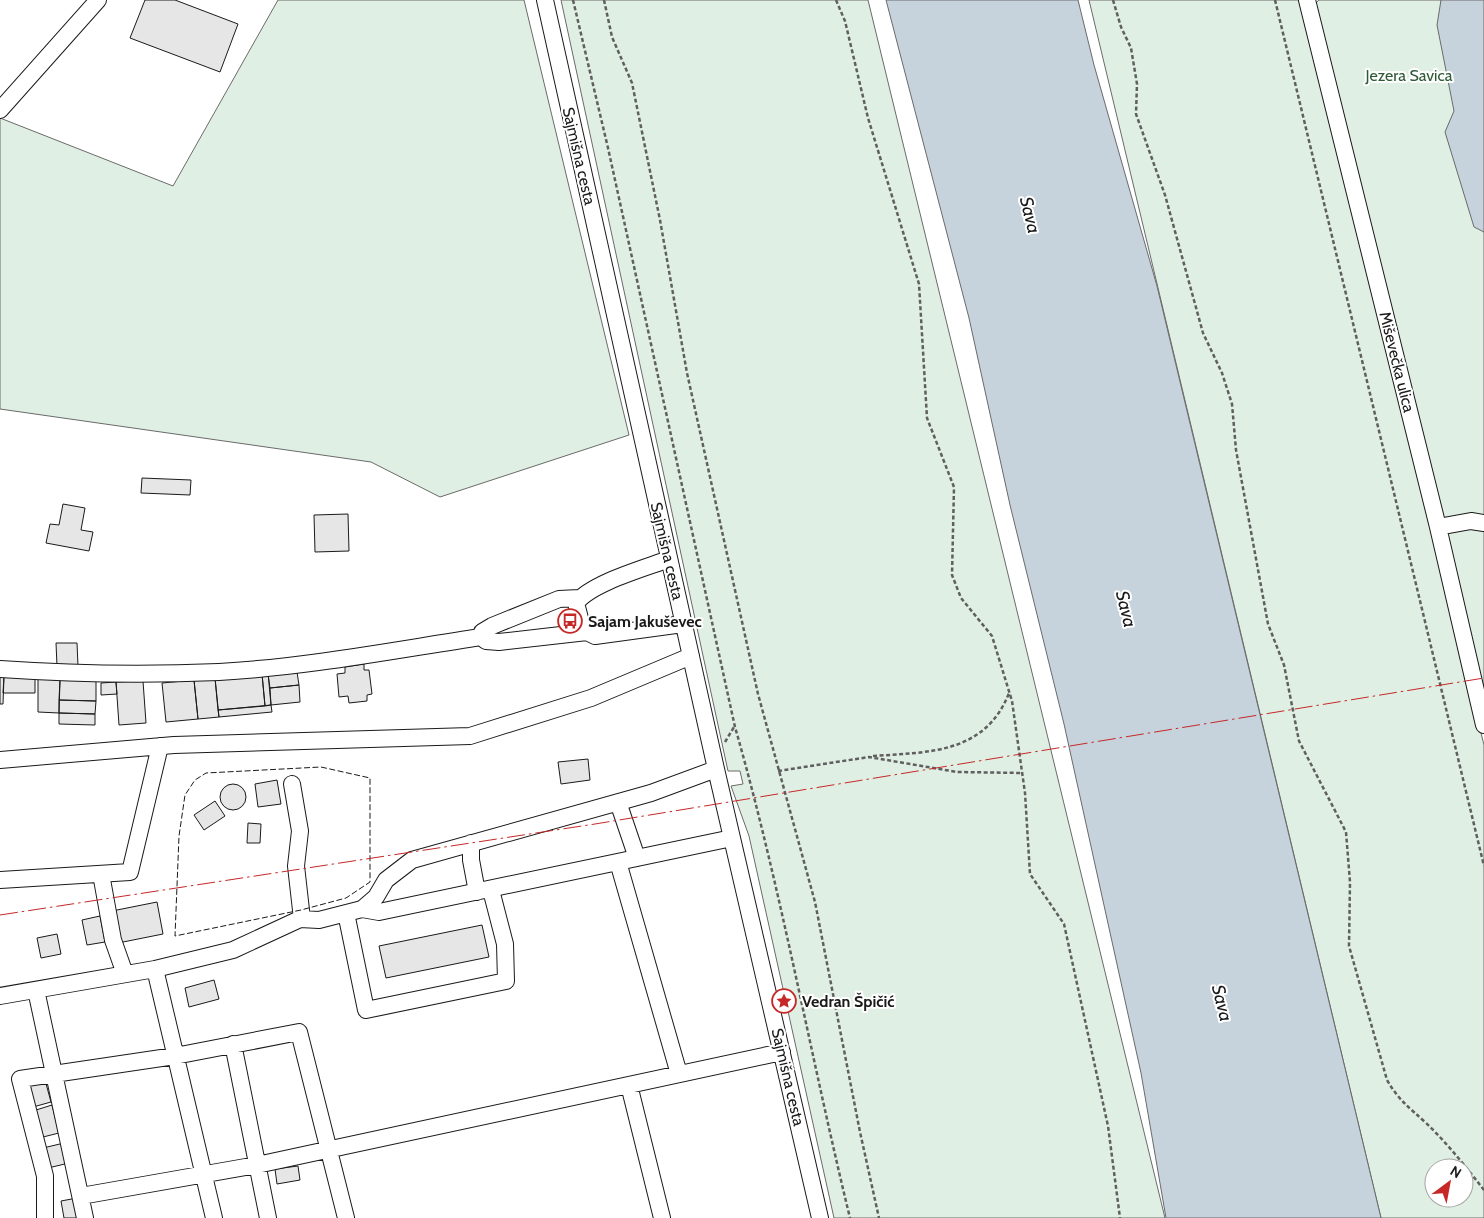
<svg xmlns="http://www.w3.org/2000/svg" width="1484" height="1218" font-family="Cabin,sans-serif">
  <style>
    .green { fill: #e0efe3; stroke: #6a6a6a; fill-rule: evenodd }
    .water { fill: #c6d2dc; stroke: #6a6a6a }
    .building { fill: #e6e6e6; stroke: #1a1a1a }
    .lines { fill: none; stroke-linecap: round; stroke-linejoin: round }
    .minor-casing { stroke: #1a1a1a; stroke-width: 18 }
    .path { stroke: #5f5f5f; stroke-width: 2.5; stroke-dasharray: 4 2.5; stroke-linecap: butt }
    .minor { stroke: #fff; stroke-width: 16 }
    .fence { stroke: #1a1a1a; stroke-width: 1; stroke-dasharray: 6 2.5; stroke-linecap: butt }
    .power { stroke: #c62828; stroke-width: 1; stroke-dasharray: 18 4 2.5 4; stroke-linecap: butt }
    .labels { text-anchor: middle; dominant-baseline: central; stroke-width: 4; stroke-linejoin: round; paint-order: stroke }
    .park-label { font-size: 16px; fill: #2b5a34; stroke: #fff }
    .street-label { font-size: 16px; fill: #1a1a1a; stroke: #fff }
    .poi-label { font-size: 16px; font-weight: bold; fill: #1a1a1a; stroke: #fff; text-anchor: start }
    .water-label { font-size: 18px; font-style: italic; fill: #1a1a1a; stroke: #fff }
  </style>
  <rect width="100%" height="100%" fill="#fff"/>
  <path class="green" d="M278,0H524L629,435L440,497L371,462L0,409V118L173,186Z
    M561,0H868L1165,1218H834L749,836L731,786L743,784L740,771H728Z
    M1089,0H1300L1484,745V1218H1381ZM1434,1168H1464V1198H1434Z
    M1319,0H1484V696L1314,5Z"/>
  <path class="water" d="M886,0H1078L1094,65L1157,286L1381,1218H1166L1141,1073L1064,724L1010,505L969,318Z
    M1441,0H1484V232L1474,227L1445,132L1454,111L1437,25Z"/>
  <path class="building" d="M145,0H175L238,24L220,72L130,38Z
    M142,478L191,480L190,495L141,493Z
    M63,504L85,508L81,530L93,532L89,551L46,543L50,524L59,525Z
    M348,514L349,551L315,552L314,515Z
    M56,643H77L78,666H57Z
    M364,664V670H369L372,694L367,695V701L349,703L348,696L339,697L337,674L345,673V667Z
    M297,672L299,685L270,688L268,674Z
    M268,673L271,705L265,706L262,674Z
    M262,674L265,706L218,710L215,678Z
    M0,675L4,676L3,704H0Z
    M4,676H35V693H3Z
    M215,678L219,717L198,719L194,680Z
    M38,679L60,680L59,713L38,712Z
    M60,680L96,681V701L59,700Z
    M194,680L198,719L166,722L162,683Z
    M143,681L146,723L119,725L116,682Z
    M116,682L117,694L101,695V683Z
    M299,685L300,702L271,705L270,688Z
    M59,700L96,701L95,714L59,713Z
    M271,705L272,712L219,717L218,710Z
    M59,713L95,714V725L59,724Z
    M588,759L590,780L561,784L558,762Z
    M277,780L281,804L258,807L255,784Z
    M220 797a13 13 0 1 1 26 0a13 13 0 1 1-26 0Z
    M215,801L225,816L204,830L194,815Z
    M248,823L261,824L260,843H247Z
    M157,902L163,934L118,943L112,911Z
    M100,916L105,942L87,945L82,920Z
    M482,925L489,957L386,978L379,946Z
    M57,934L61,954L41,958L37,938Z
    M214,980L219,999L189,1007L185,988Z
    M45,1080L51,1102L33,1107L27,1085Z
    M52,1105L59,1133L43,1137L36,1110Z
    M64,1143L69,1163L48,1168L43,1148Z
    M298,1166L300,1180L277,1184L275,1169Z
    M77,1198L81,1218H64L61,1201Z"/>
  <g class="lines">
    <g class="minor-casing">
      <path id="minor" d="M545,0L716,769L820,1218
        M1307,0L1438,527L1484,725
        M0,110L98,0
        M1438,527L1471,521L1484,523
        M669,559C645,568 591,583 576,603L583,630L595,636L683,624
        M579,598L559,599L492,626L482,632L481,637L486,641L499,642L587,632
        M0,669C73,674 146,675 219,672C307,667 395,650 481,637
        M0,760L174,745L470,736L591,698L691,656
        M292,784L300,831L296,866L302,919
        M618,802L637,858
        M471,843V860L477,892
        M618,862L679,1074
        M101,874L113,940L125,974
        M0,880L130,872L160,746
        M362,909L379,912L732,838
        M346,913L366,1010L506,981L505,944L491,890
        M155,969L214,1218
        M36,990L85,1218
        M0,996L155,969L233,950L300,919L319,920L362,909L376,897L386,880L412,860L651,793L716,769
        M233,1044L268,1218
        M629,1085L662,1218
        M81,1196L257,1165L782,1052
        M45,1218V1176L20,1079L175,1056L299,1032L346,1218"/>
    </g>
    <path class="path" d="M573,0L608,148L735,727C781,888 810,1054 850,1218
      M604,0L612,37L632,83L660,220L687,373L758,694L815,902L860,1132L879,1218
      M836,0L845,21L868,118L919,284L927,418L954,487L952,575L961,598L992,636L1012,701L1025,793L1030,874L1064,924L1108,1126L1120,1218
      M1113,0L1121,27L1131,48L1137,84L1136,114L1165,195L1203,333L1222,373L1232,404L1236,450L1268,624L1284,665L1299,741L1346,832L1350,882L1349,946L1387,1080C1399,1101 1409,1107 1426,1123C1447,1143 1466,1167 1484,1190
      M1275,0L1484,866
      M725,742L734,727
      M873,756C929,752 985,754 1009,693
      M778,771L869,757L957,772L1022,773"/>
    <use href="#minor" class="minor"/>
    <path class="fence" d="M321,767L370,778V882L346,898L301,910L175,936L179,836L185,795L195,780L206,773Z"/>
    <path class="power" d="M0,915L595,824L1484,678"/>
  </g>
  <defs>
    <g id="bus-ring" transform="scale(1.25)"><circle r="9.5" fill="#fff" stroke="#c62828" stroke-width="1.5"/><path d="M-5-6H5V4H4V6H2V4H-2V6H-4V4H-5ZM-3.5-4V0h7V-4ZM-3.5 1.2v1.5H-2V1.2ZM2 1.2v1.5H3.5V1.2Z" fill="#c62828"/></g>
    <g id="sight-ring" transform="scale(1.25)"><circle r="9.5" fill="#fff" stroke="#c62828" stroke-width="1.5"/><path d="M0-6L1.8-2.2L6-1.7L2.9 1.2L3.7 5.4L0 3.3L-3.7 5.4L-2.9 1.2L-6-1.7L-1.8-2.2Z" fill="#c62828"/></g>
  </defs>
  <g fill-rule="evenodd">
    <use href="#bus-ring" x="570" y="621"/>
    <use href="#sight-ring" x="784" y="1001"/>
  </g>
  <g class="labels">
    <g class="park-label">
      <text x="1409" y="75">Jezera Savica</text>
    </g>
    <g class="street-label">
      <text transform="translate(579 156) rotate(77)">Sajmišna cesta</text>
      <text transform="translate(1397 362) rotate(76)">Miševečka ulica</text>
      <text transform="translate(667 551) rotate(77)">Sajmišna cesta</text>
      <text transform="translate(788 1077) rotate(77)">Sajmišna cesta</text>
    </g>
    <g class="poi-label">
      <text x="588" y="621">Sajam Jakuševec</text>
      <text x="802" y="1001">Vedran Špičić</text>
    </g>
    <g class="water-label">
      <text transform="translate(1030 215) rotate(76)">Sava</text>
      <text transform="translate(1126 609) rotate(76)">Sava</text>
      <text transform="translate(1222 1003) rotate(76)">Sava</text>
    </g>
  </g>
  <g transform="translate(1449 1183) rotate(32)"><circle r="24" fill="#ffffff" stroke="#a3a3a3"/>
  <path d="M0-4L9 19L0 12L-9 19Z" fill="#c62828"/>
  <text y="-8" font-size="14" font-weight="bold" text-anchor="middle" fill="#1a1a1a">N</text>
  </g>
</svg>
